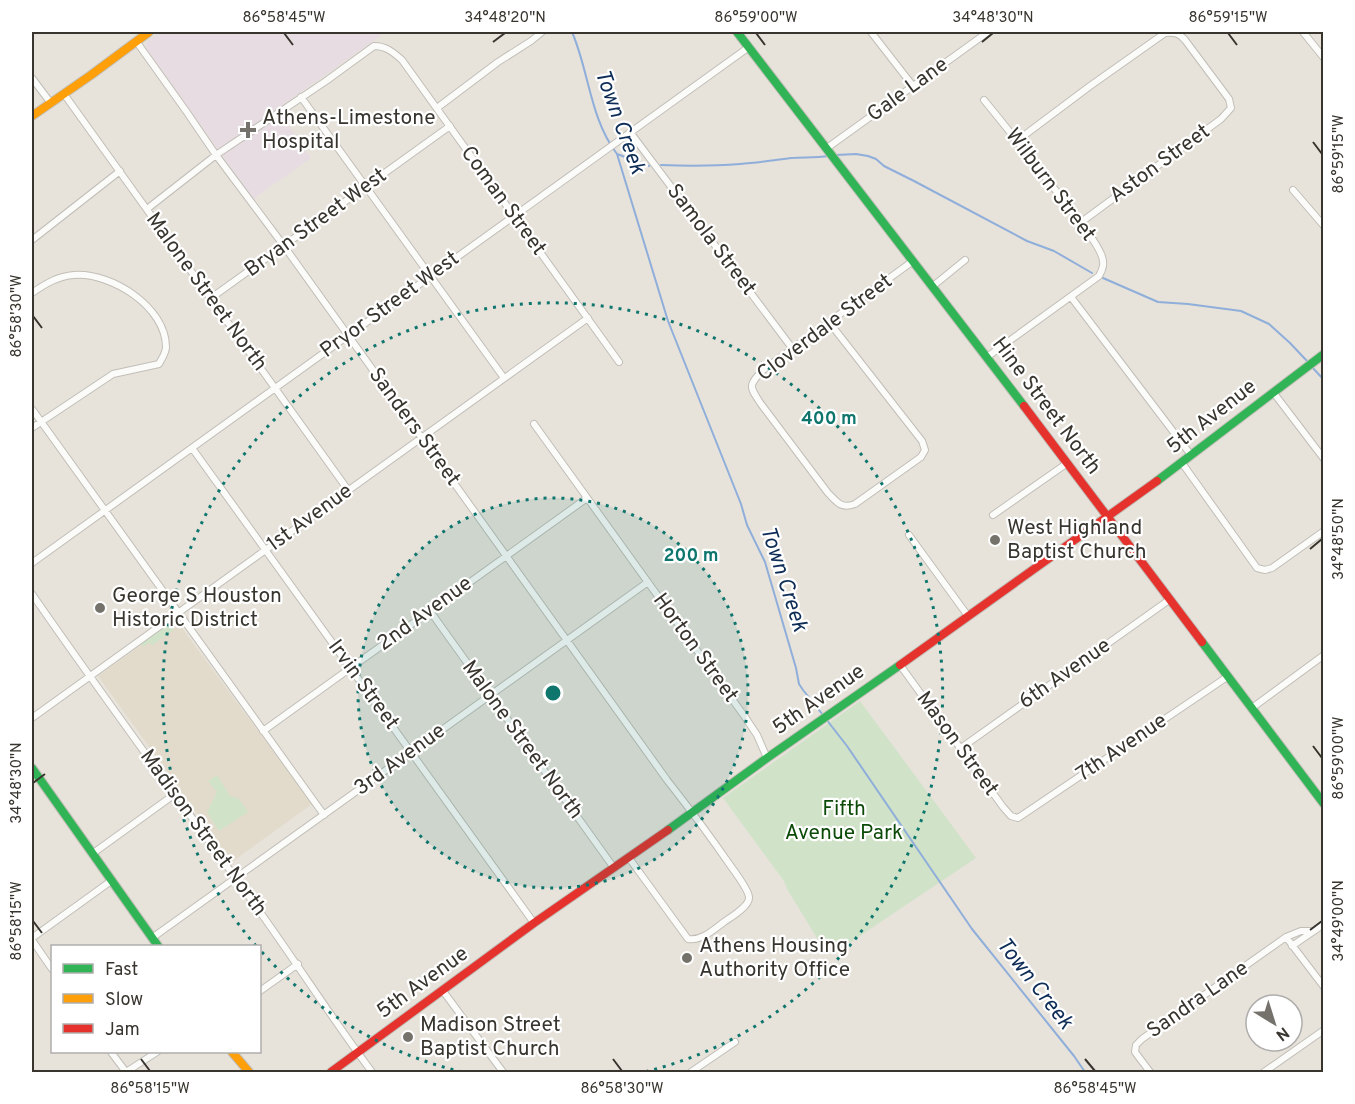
<svg xmlns="http://www.w3.org/2000/svg" width="1355" height="1104" font-family="Overpass,sans-serif">
  <style>
    .built { fill: #e2dbcb }
    .medical { fill: #e6dce2 }
    .green { fill: #d0e2c8 }
    .lines { fill: none; stroke-linecap: round; stroke-linejoin: round }
    .stream { stroke: #8faeda; stroke-width: 2 }
    .street-casing { stroke: #c1beb7; stroke-width: 8 }
    .fast-casing { stroke: #c1beb7; stroke-width: 10 }
    .slow-casing { stroke: #c1beb7; stroke-width: 10 }
    .jam-casing { stroke: #c1beb7; stroke-width: 10 }
    .street { stroke: #fbfbfa; stroke-width: 6 }
    .fast { stroke: #30b455; stroke-width: 8 }
    .slow { stroke: #ff9f0a; stroke-width: 8 }
    .jam { stroke: #e5322d; stroke-width: 8 }
    .ticks { fill: none; stroke: #38352f; stroke-width: 2 }
    .ring { fill: none; stroke: #0f766e; stroke-width: 3; stroke-dasharray: 3 6 }
    .poi-dot { fill: #75726b; stroke: #fff; stroke-width: 2 }
    .labels { text-anchor: middle; dominant-baseline: central; stroke-width: 4.5; stroke-linejoin: round; paint-order: stroke }
    .street-label { font-size: 21px; fill: #38352f; stroke: #fff }
    .poi-label { font-size: 21px; fill: #38352f; stroke: #fff; text-anchor: start }
    .park-label { font-size: 21px; fill: #0c4a08; stroke: #fff }
    .water-label { font-size: 22px; font-style: italic; fill: #0d2c56; stroke: #fff }
    .centre { fill: #0f766e; stroke: #fff; stroke-width: 3 }
    .ring-label { font-size: 18px; text-anchor: middle; font-weight: bold; fill: #0f766e; stroke: #fff; stroke-width: 4.5; stroke-linejoin: round; paint-order: stroke }
    .neatline { fill: none; stroke: #38352f; stroke-width: 2 }
    .ticks-label { font-size: 15px; text-anchor: middle; fill: #38352f }
  </style>
  <rect width="100%" height="100%" fill="#e7e3db"/>
  <path class="built" d="M176,620L312,804L232,862L98,676Z"/>
  <path class="medical" d="M160,32H386L277,109L311,158L253,199L146,48L147,41Z"/>
  <path class="green" d="M166,625H171L174,630L152,645L150,642L143,647L141,644Z
    M860,701L976,858L836,952L828,942L820,941L817,938L787,889L784,881L723,798Z
    M217,775L230,796L239,799L248,812L219,831L207,812L217,792L208,781Z"/>
  <g class="lines">
    <path class="stream" d="M572,32C589,71 590,119 617,154L668,321L741,504L747,525L765,562L796,668L799,684L803,690L823,715
      M617,154L649,166
      M836,155L856,154L868,156L876,159L884,166L914,181L1027,241L1054,251L1092,273
      M661,165C687,166 714,166 740,164C757,163 774,160 791,158C803,157 816,158 828,156
      M1103,278L1158,302L1188,304L1241,311L1269,324L1290,343L1307,361
      M1311,366L1324,380
      M826,719L847,746L972,929L1074,1056L1085,1072"/>
    <g class="street-casing">
      <path id="street" d="M871,32L913,86
        M1303,32L1324,58
        M136,41L186,111L216,155L284,246L667,780C689,808 710,836 730,865C735,872 748,889 749,897C750,906 731,917 724,922C713,930 702,941 688,939L629,858
        M32,78L50,102
        M64,94L348,490
        M301,97L504,378
        M984,100C1012,134 1040,170 1067,205C1078,221 1094,237 1101,254C1105,263 1103,269 1099,276L987,357
        M437,108L498,62L531,41L542,32
        M630,132L792,348
        M1018,140L1090,86L1165,33C1174,32 1179,33 1185,40L1229,99L1231,108L1221,119L1080,223
        M827,148L988,32
        M1293,190L1324,226
        M147,209L216,155L326,81L374,46C386,46 393,52 402,60L619,362
        M32,240L120,171
        M933,286L965,260
        M32,293C45,284 58,276 74,275C111,272 166,307 166,347C166,353 162,358 159,364L113,374L32,428
        M1071,297L1191,455
        M211,298L450,126
        M829,322L922,441L925,450L921,457L855,504C841,509 838,503 828,493L761,404C749,386 748,386 763,370L913,261
        M1273,392L1324,459
        M32,409L324,815
        M534,424L745,717L757,735L767,758
        M192,448L534,923
        M1182,463L1257,568L1265,570L1272,568L1324,531
        M993,515L1066,464
        M909,535L968,616
        M32,563L749,47
        M32,594C106,701 184,806 260,912C298,965 333,1020 372,1072
        M430,611L614,868
        M900,665L1003,807L1011,816L1018,818L1227,677
        M1252,708L1324,655
        M32,718L588,318
        M263,731L587,498
        M961,748L1169,600
        M92,854L175,794
        M1286,937L1324,987
        M32,938L111,881
        M152,938L648,582
        M32,940L52,969
        M1292,946L1324,924
        M260,991L298,964
        M443,991L503,1072
        M111,1052L126,1072
        M126,1072L157,1052
        M691,1072L735,1042
        M1150,1072L1135,1052L1136,1045L1142,1039L1286,937L1301,931H1314
        M1264,1072L1324,1030"/>
    </g>
    <g class="fast-casing">
      <path id="fast" d="M737,32L1024,406
        M1157,481L1324,354
        M1202,642L1324,804
        M32,768L158,946
        M668,830L767,758L900,665"/>
    </g>
    <g class="slow-casing">
      <path id="slow" d="M32,116L91,75L149,32
        M232,1052L249,1072"/>
    </g>
    <g class="jam-casing">
      <path id="jam" d="M1024,406L1202,642
        M900,665L1157,481
        M331,1072L534,923L668,830"/>
    </g>
    <use href="#street" class="street"/>
    <use href="#fast" class="fast"/>
    <use href="#slow" class="slow"/>
    <use href="#jam" class="jam"/>
  </g>
  <path class="ticks" d="M284,33L293,45M756,33L765,45M1228,33L1237,45M493,42L505,33M982,42L993,33M1313,142L1322,154M33,316L42,328M1310,549L1322,539M1313,746L1322,758M33,783L45,774M33,921L42,933M1310,930L1322,921M141,1059L150,1071M613,1059L622,1071M1085,1059L1095,1071"/>
  <circle cx="553" cy="693" r="195" fill="#0f766e" fill-opacity=".12"/>
  <g class="ring">
    <circle cx="553" cy="693" r="195"/>
    <path d="M462 1072A390 390 0 0 1 261 951M256 946A390 390 0 1 1 644 1072"/>
  </g>
  <g class="poi-dot">
    <path d="M245 121h6v6h6v6h-6v6h-6v-6h-6v-6h6z"/>
    <circle cx="995" cy="540" r="6"/>
    <circle cx="100" cy="608" r="6"/>
    <circle cx="687" cy="958" r="6"/>
    <circle cx="408" cy="1037" r="6"/>
  </g>
  <g class="labels">
    <g class="street-label">
      <text transform="translate(908 90) rotate(-36)">Gale Lane</text>
      <text transform="translate(1160 164) rotate(-36)">Aston Street</text>
      <text transform="translate(1050 185) rotate(53)">Wilburn Street</text>
      <text transform="translate(503 201) rotate(54)">Coman Street</text>
      <text transform="translate(316 223) rotate(-36)">Bryan Street West</text>
      <text transform="translate(711 240) rotate(53)">Samola Street</text>
      <text transform="translate(206 292) rotate(54)">Malone Street North</text>
      <text transform="translate(390 305) rotate(-36)">Pryor Street West</text>
      <text transform="translate(825 328) rotate(-37)">Cloverdale Street</text>
      <text transform="translate(1046 406) rotate(53)">Hine Street North</text>
      <text transform="translate(1212 417) rotate(-38)">5th Avenue</text>
      <text transform="translate(414 427) rotate(54)">Sanders Street</text>
      <text transform="translate(310 518) rotate(-36)">1st Avenue</text>
      <text transform="translate(425 614) rotate(-36)">2nd Avenue</text>
      <text transform="translate(695 648) rotate(54)">Horton Street</text>
      <text transform="translate(1065 674) rotate(-35)">6th Avenue</text>
      <text transform="translate(363 685) rotate(54)">Irvin Street</text>
      <text transform="translate(819 700) rotate(-35)">5th Avenue</text>
      <text transform="translate(522 740) rotate(54)">Malone Street North</text>
      <text transform="translate(957 744) rotate(54)">Mason Street</text>
      <text transform="translate(1122 748) rotate(-34)">7th Avenue</text>
      <text transform="translate(400 760) rotate(-36)">3rd Avenue</text>
      <text transform="translate(203 833) rotate(54)">Madison Street North</text>
      <text transform="translate(423 983) rotate(-36)">5th Avenue</text>
      <text transform="translate(1198 1000) rotate(-35)">Sandra Lane</text>
    </g>
    <g class="poi-label">
      <text x="262" y="118">Athens-Limestone<tspan x="262" dy="24">Hospital</tspan></text>
      <text x="1007" y="528">West Highland<tspan x="1007" dy="24">Baptist Church</tspan></text>
      <text x="112" y="596">George S Houston<tspan x="112" dy="24">Historic District</tspan></text>
      <text x="699" y="946">Athens Housing<tspan x="699" dy="24">Authority Office</tspan></text>
      <text x="420" y="1025">Madison Street<tspan x="420" dy="24">Baptist Church</tspan></text>
    </g>
    <g class="park-label">
      <text x="844" y="809">Fifth<tspan x="844" dy="24">Avenue Park</tspan></text>
    </g>
    <g class="water-label">
      <text transform="translate(619 122) rotate(70)">Town Creek</text>
      <text transform="translate(783 579) rotate(72)">Town Creek</text>
      <text transform="translate(1034 984) rotate(52)">Town Creek</text>
    </g>
  </g>
  <circle cx="553" cy="693" r="9" class="centre"/>
  <g class="ring-label">
    <text x="829" y="424">400 m</text>
    <text x="691" y="561">200 m</text>
  </g>
  <rect width="1355" height="1104" fill="none" stroke="#ffffff" stroke-width="66"/>
  <rect x="51" y="945" width="210" height="108" fill="#ffffff" stroke="#afaeac" stroke-width="1.5"/>
  <rect x="63" y="964" width="30" height="9" fill="#30b455" stroke="#afaeac" stroke-width="1.5"/>
  <text x="105" y="975" font-size="18" fill="#38352f">Fast</text>
  <rect x="63" y="994" width="30" height="9" fill="#ff9f0a" stroke="#afaeac" stroke-width="1.5"/>
  <text x="105" y="1005" font-size="18" fill="#38352f">Slow</text>
  <rect x="63" y="1024" width="30" height="9" fill="#e5322d" stroke="#afaeac" stroke-width="1.5"/>
  <text x="105" y="1035" font-size="18" fill="#38352f">Jam</text>
  <g transform="translate(1274 1023) rotate(142)"><circle r="28" fill="#ffffff" stroke="#afaeac" stroke-width="1.5"/>
  <path d="M0-4.5L10 22L0 15L-10 22Z" fill="#75726b"/>
  <text y="-9" font-size="16" font-weight="bold" text-anchor="middle" fill="#38352f">N</text>
  </g>
  <rect x="33" y="33" width="1289" height="1038" class="neatline"/>
  <g class="ticks-label">
    <text x="284" y="22">86°58'45"W</text>
    <text x="505" y="22">34°48'20"N</text>
    <text x="756" y="22">86°59'00"W</text>
    <text x="993" y="22">34°48'30"N</text>
    <text x="1228" y="22">86°59'15"W</text>
    <text transform="translate(1338 154) rotate(-90)" y="5">86°59'15"W</text>
    <text transform="translate(16 316) rotate(-90)" y="5">86°58'30"W</text>
    <text transform="translate(1338 539) rotate(-90)" y="5">34°48'50"N</text>
    <text transform="translate(1338 758) rotate(-90)" y="5">86°59'00"W</text>
    <text transform="translate(16 783) rotate(-90)" y="5">34°48'30"N</text>
    <text transform="translate(16 921) rotate(-90)" y="5">86°58'15"W</text>
    <text transform="translate(1338 921) rotate(-90)" y="5">34°49'00"N</text>
    <text x="150" y="1093">86°58'15"W</text>
    <text x="622" y="1093">86°58'30"W</text>
    <text x="1095" y="1093">86°58'45"W</text>
  </g>
</svg>
